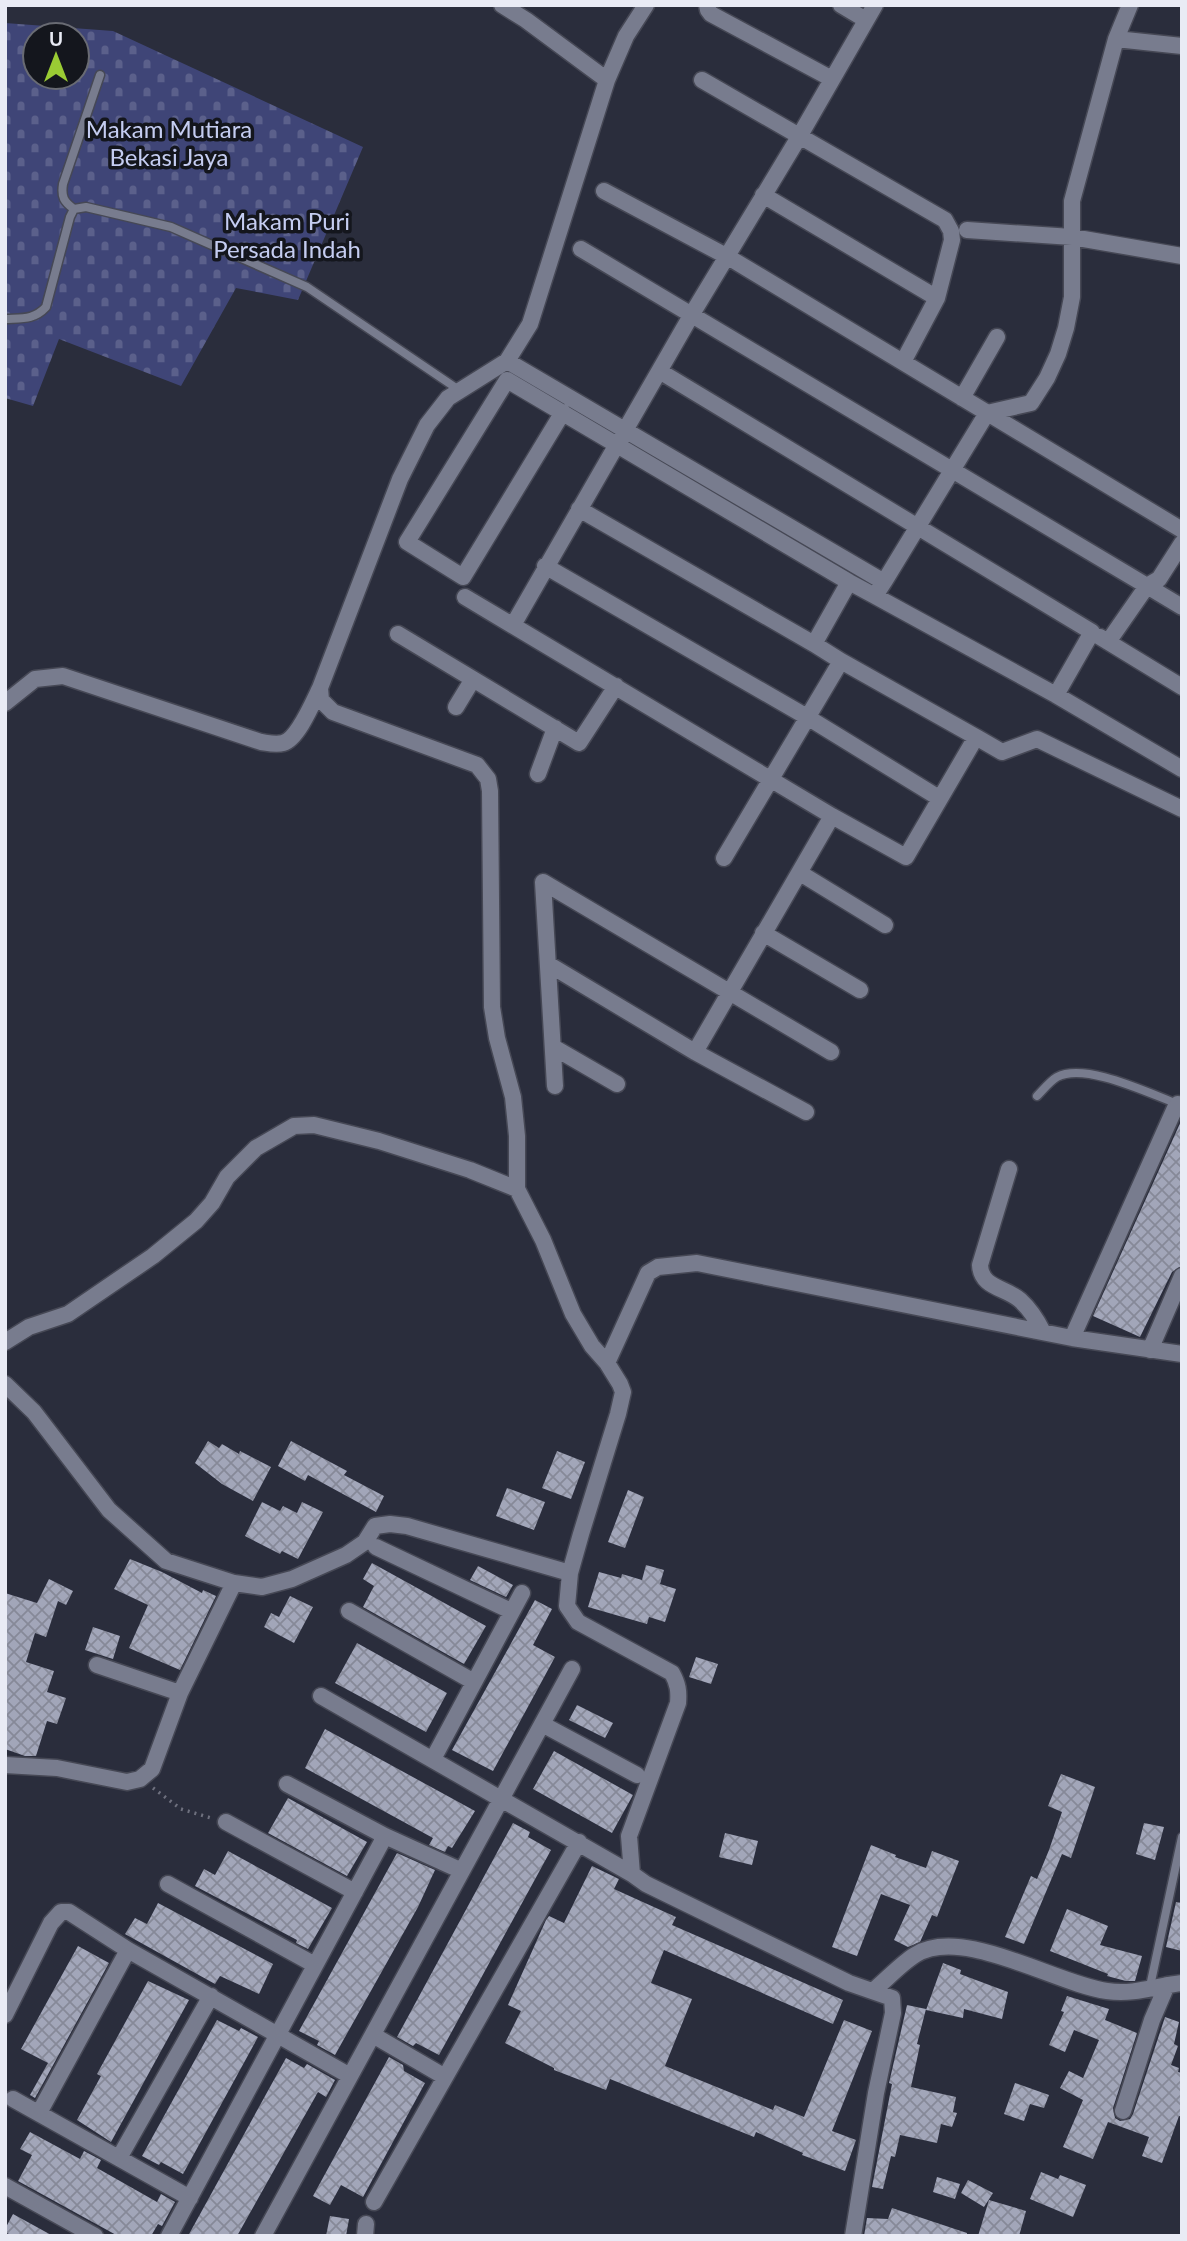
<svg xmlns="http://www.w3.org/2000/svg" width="1187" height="2241" font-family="Lato,sans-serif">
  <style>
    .cemetery { fill: url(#cemetery-stones); fill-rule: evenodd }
    .building { fill: url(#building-cross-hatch) }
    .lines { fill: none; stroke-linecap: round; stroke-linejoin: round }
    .service-casing { stroke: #464855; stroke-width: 11 }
    .minor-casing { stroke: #464855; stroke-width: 19 }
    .path { stroke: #6e707e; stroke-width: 3.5; stroke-dasharray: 2 5; stroke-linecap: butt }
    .service { stroke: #787c8e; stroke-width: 8 }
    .minor { stroke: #787c8e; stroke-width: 16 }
    .labels { text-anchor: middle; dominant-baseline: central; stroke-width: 7; stroke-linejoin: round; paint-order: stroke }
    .park-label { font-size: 24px; fill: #c5cdf1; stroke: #14161d }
  </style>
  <defs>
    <pattern id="cemetery-stones" width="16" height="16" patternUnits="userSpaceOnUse" patternTransform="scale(1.75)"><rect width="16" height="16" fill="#3f4577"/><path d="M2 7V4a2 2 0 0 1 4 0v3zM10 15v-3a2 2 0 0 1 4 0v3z" fill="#5b608b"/></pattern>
    <pattern id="building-cross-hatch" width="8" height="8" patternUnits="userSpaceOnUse" patternTransform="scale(1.75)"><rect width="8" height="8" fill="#a2a6b9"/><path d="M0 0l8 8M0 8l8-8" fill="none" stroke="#868998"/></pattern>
  </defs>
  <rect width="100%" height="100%" fill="#2a2d3c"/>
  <path class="cemetery" d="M5,23L113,31L363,147L298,300L236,288L181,386L59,339L33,406L5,398ZM35,35H77V77H35Z"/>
  <path class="building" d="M1182,1119V1266L1172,1272L1140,1337L1093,1316Z
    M208,1441L219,1448L222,1444L239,1454L240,1451L271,1467L253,1501L222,1484L195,1463Z
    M291,1441L347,1471L344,1475L384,1496L376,1512L308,1475L305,1481L278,1466Z
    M557,1451L585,1462L571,1499L542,1488Z
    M507,1488L545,1502L534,1530L496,1516Z
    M628,1490L644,1497L625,1548L608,1542Z
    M262,1502L280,1511L283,1506L297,1513L302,1502L323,1512L298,1559L282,1551L280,1554L245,1536Z
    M130,1559L162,1572L202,1593L203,1590L216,1596L180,1670L129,1648L148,1605L114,1589Z
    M372,1563L486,1626L464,1664L363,1607L374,1586L363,1579Z
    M646,1565L664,1570L660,1584L676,1589L665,1622L649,1617L647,1624L588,1607L599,1572L621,1578L622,1574L642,1580Z
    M478,1566L513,1585L506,1597L470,1580Z
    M49,1579L73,1591L66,1605L58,1601L46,1637L35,1633L26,1662L54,1671L47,1692L66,1698L57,1724L47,1721L36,1756H25L5,1749V1593L37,1603Z
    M290,1596L313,1607L294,1643L264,1627L271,1613L279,1617Z
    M535,1600L552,1609L533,1645L555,1657L493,1771L452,1750Z
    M93,1627L120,1636L113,1659L85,1650Z
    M357,1643L447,1693L426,1732L335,1683Z
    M696,1657L718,1664L711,1684L689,1677Z
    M577,1705L613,1723L605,1738L569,1720Z
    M325,1729L475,1811L452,1848L448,1846L445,1852L429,1845L433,1838L305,1768Z
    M554,1751L633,1795L612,1833L533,1789Z
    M1061,1774L1095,1787L1071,1858L1062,1854L1024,1944L1005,1937L1031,1876L1037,1879L1049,1850L1062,1812L1048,1806Z
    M288,1798L367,1842L347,1876L268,1833Z
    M513,1823L530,1832L528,1837L551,1850L439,2055L416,2043L413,2046L397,2037Z
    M1144,1823L1164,1827L1155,1860L1136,1854Z
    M725,1833L758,1841L752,1865L719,1857Z
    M871,1845L896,1855L895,1857L926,1868L932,1851L959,1861L937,1917L932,1915L920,1942L908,1947L894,1940L910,1905L881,1894L857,1956L832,1947Z
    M228,1851L332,1908L308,1949L296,1943L297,1940L195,1886L204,1869L215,1875Z
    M397,1853L435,1870L418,1907L335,2055L317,2045L319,2041L299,2031Z
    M592,1866L619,1879L614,1889L676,1917L672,1925L843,2000L833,2024L664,1950L651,1983L692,1999L665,2066L773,2110L775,2105L804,2117L844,2020L872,2031L832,2131L856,2140L845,2171L802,2155L803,2153L756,2132L754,2137L610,2079L606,2090L554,2070V2068L505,2043L521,2011L508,2005L546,1920L549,1916L564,1923Z
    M1176,1902L1182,1903V1951L1166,1947Z
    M158,1903L273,1964L259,1994L220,1976L215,1984L125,1934L135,1918L147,1924Z
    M1067,1909L1108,1926L1100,1945L1142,1956L1135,1981H1126L1107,1976L1108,1974L1050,1951Z
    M78,1946L109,1963L35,2098L30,2095L48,2063L21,2049Z
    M943,1963L961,1970L960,1974L1008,1992L1002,2019L964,2009L963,2018L926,2010Z
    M148,1981L189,2000L111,2142L77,2120L101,2076L97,2074Z
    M1067,1996L1109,2009L1105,2020L1137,2033L1113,2108L1115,2118L1120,2121L1130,2119L1133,2114L1165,2017L1179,2022L1174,2044L1178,2046L1171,2065L1179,2068L1178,2072L1182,2073V2117L1179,2116L1162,2163L1142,2156L1149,2137L1108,2122L1093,2159L1063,2147L1083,2100L1060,2088L1069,2071L1083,2078L1099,2040L1074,2030L1065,2052L1049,2045L1064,2012L1061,2011Z
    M907,2005L926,2009L917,2044L920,2045L911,2087L956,2097L953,2112L957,2113L952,2127L941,2124L937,2143L900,2135L895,2157L891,2156L883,2189L872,2187L892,2084L889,2083Z
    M217,2020L239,2031L241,2028L258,2037L183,2174L161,2162L159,2165L142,2156Z
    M389,2057L403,2065L404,2071L425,2083L363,2197L341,2185L330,2205L313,2196Z
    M286,2058L304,2068L307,2064L335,2080L326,2097L318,2092L237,2236H188Z
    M1015,2083L1049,2095L1044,2108L1030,2104L1024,2121L1004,2114Z
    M30,2132L80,2159L84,2151L101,2160L97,2168L157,2202L161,2194L175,2202L162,2226L158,2224L151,2236H118L18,2181L32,2155L20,2149Z
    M1041,2172L1058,2179L1060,2175L1086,2185L1073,2217L1030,2199Z
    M937,2177L960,2184L955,2199L933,2192Z
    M968,2180L993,2193L984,2207L961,2193Z
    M989,2200L1026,2211L1019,2236H978Z
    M892,2208L967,2233V2236H864L867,2218L888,2219Z
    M13,2214L24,2220L53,2236H12L5,2232V2229Z
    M330,2216L349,2219L346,2236H326Z"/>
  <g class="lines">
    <g class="service-casing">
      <path id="service" d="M74,209C64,202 61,197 63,184L100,75
        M5,319C22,318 34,320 46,307L70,217L74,209L86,207L171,227L307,287L459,390
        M1037,1096C1043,1090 1050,1081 1057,1077C1085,1062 1148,1093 1178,1104
        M1149,1991L1182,1837"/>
    </g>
    <g class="minor-casing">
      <path id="minor" d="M502,5L526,20L607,80
        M646,5L626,36L607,80L530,324L507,361L448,398L427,425L400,479L320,688L321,700L333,712L477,765L488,779L490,791L492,1007L497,1038L513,1097L517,1136V1189L543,1240L573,1314L592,1346L607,1363L620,1384L623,1392L618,1414L581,1534L570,1573L567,1606L578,1622L672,1673C678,1684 679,1691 678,1703L629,1836L632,1874L646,1884L849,1983L892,1998L893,2013L876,2093L853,2236
        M707,5L708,10L711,14L832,79
        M841,5L866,20
        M1116,39L1182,46
        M702,80L945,220L951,231L952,240L937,298L903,362
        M604,191L728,257L1182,530
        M763,195L937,298
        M967,230L1072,237L1182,256
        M581,249L1147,586L1159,579L1182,543
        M507,361L884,582L987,413L1031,403L1047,378L1058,354L1066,328L1072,297V201L1116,39L1130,5
        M661,372L1092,632L1056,695
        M962,398L997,337
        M563,412L463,577L407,542L507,380L849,582
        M579,509L814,644
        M545,566L807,717L939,798
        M875,596L1056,695L1182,769
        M465,597L832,816L906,857L976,737L841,661
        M513,625L692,314L799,137L875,5
        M398,634L579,743L616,686
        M1100,637L1182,687
        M1108,642L1147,586L1182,607
        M5,703L35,679L63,676L261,742C268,743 276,745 283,743C298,739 313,702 320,688
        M456,707L473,679
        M976,737L1002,752L1037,739L1182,809
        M538,774L555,728
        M724,858L841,661L814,644L849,582L875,596L884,582
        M800,873L885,925
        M763,933L860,990
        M548,964L695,1052L806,1112
        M553,1047L617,1084
        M695,1052L832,816
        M555,1086L543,882L831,1052
        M1009,1169L980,1265C981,1288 1005,1287 1020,1300C1030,1309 1037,1320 1043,1332
        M1072,1338L1175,1108L1178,1104L1182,1105
        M5,1342L29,1327L68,1314L153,1256L196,1221L212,1203L227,1177L256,1148L294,1126L314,1125L379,1141L470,1170L517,1189
        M1150,1350L1182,1276
        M607,1363L648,1273L658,1267L697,1263L1072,1338L1182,1354
        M5,1384L34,1412L109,1510L166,1561L234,1583
        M376,1547L511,1611
        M349,1611L474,1682
        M97,1665L180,1693
        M321,1696L632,1874
        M542,1724L637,1775
        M433,1759L522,1593
        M5,1765L57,1768L127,1782L140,1779L152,1769L180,1693L234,1583L262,1587L292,1579L346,1555L365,1542L375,1526L390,1524L407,1526L570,1573
        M287,1784L385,1836L462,1871
        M226,1822L355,1892
        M168,1884L315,1965
        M874,1990C887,1979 902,1963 915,1955C962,1925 1056,1984 1107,1991C1134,1995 1156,1986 1182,1983
        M5,2015L51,1923L61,1912H69L128,1950L350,2076
        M373,2035L445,2077
        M13,2099L190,2198
        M1123,2111L1152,2020L1167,1985
        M39,2113L128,1950
        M119,2158L211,1996
        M5,2186L95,2236
        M374,2202L579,1842
        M169,2236L385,1836
        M263,2236L572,1669
        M365,2236L366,2224"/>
    </g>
    <path class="path" d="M153,1788L181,1809L211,1818"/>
    <use href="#service" class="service"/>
    <use href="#minor" class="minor"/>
  </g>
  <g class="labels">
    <g class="park-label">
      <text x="169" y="128">Makam Mutiara<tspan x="169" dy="28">Bekasi Jaya</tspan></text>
      <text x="287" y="220">Makam Puri<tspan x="287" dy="28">Persada Indah</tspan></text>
    </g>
  </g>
  <rect width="1187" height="2241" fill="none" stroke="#e9ebf5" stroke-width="14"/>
  <g transform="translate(56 56)"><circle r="33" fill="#14161d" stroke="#696b73" stroke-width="2"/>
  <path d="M0-5L12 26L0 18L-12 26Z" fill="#9acb34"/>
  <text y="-10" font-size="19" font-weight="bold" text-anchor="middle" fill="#e9ebf5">U</text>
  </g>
</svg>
